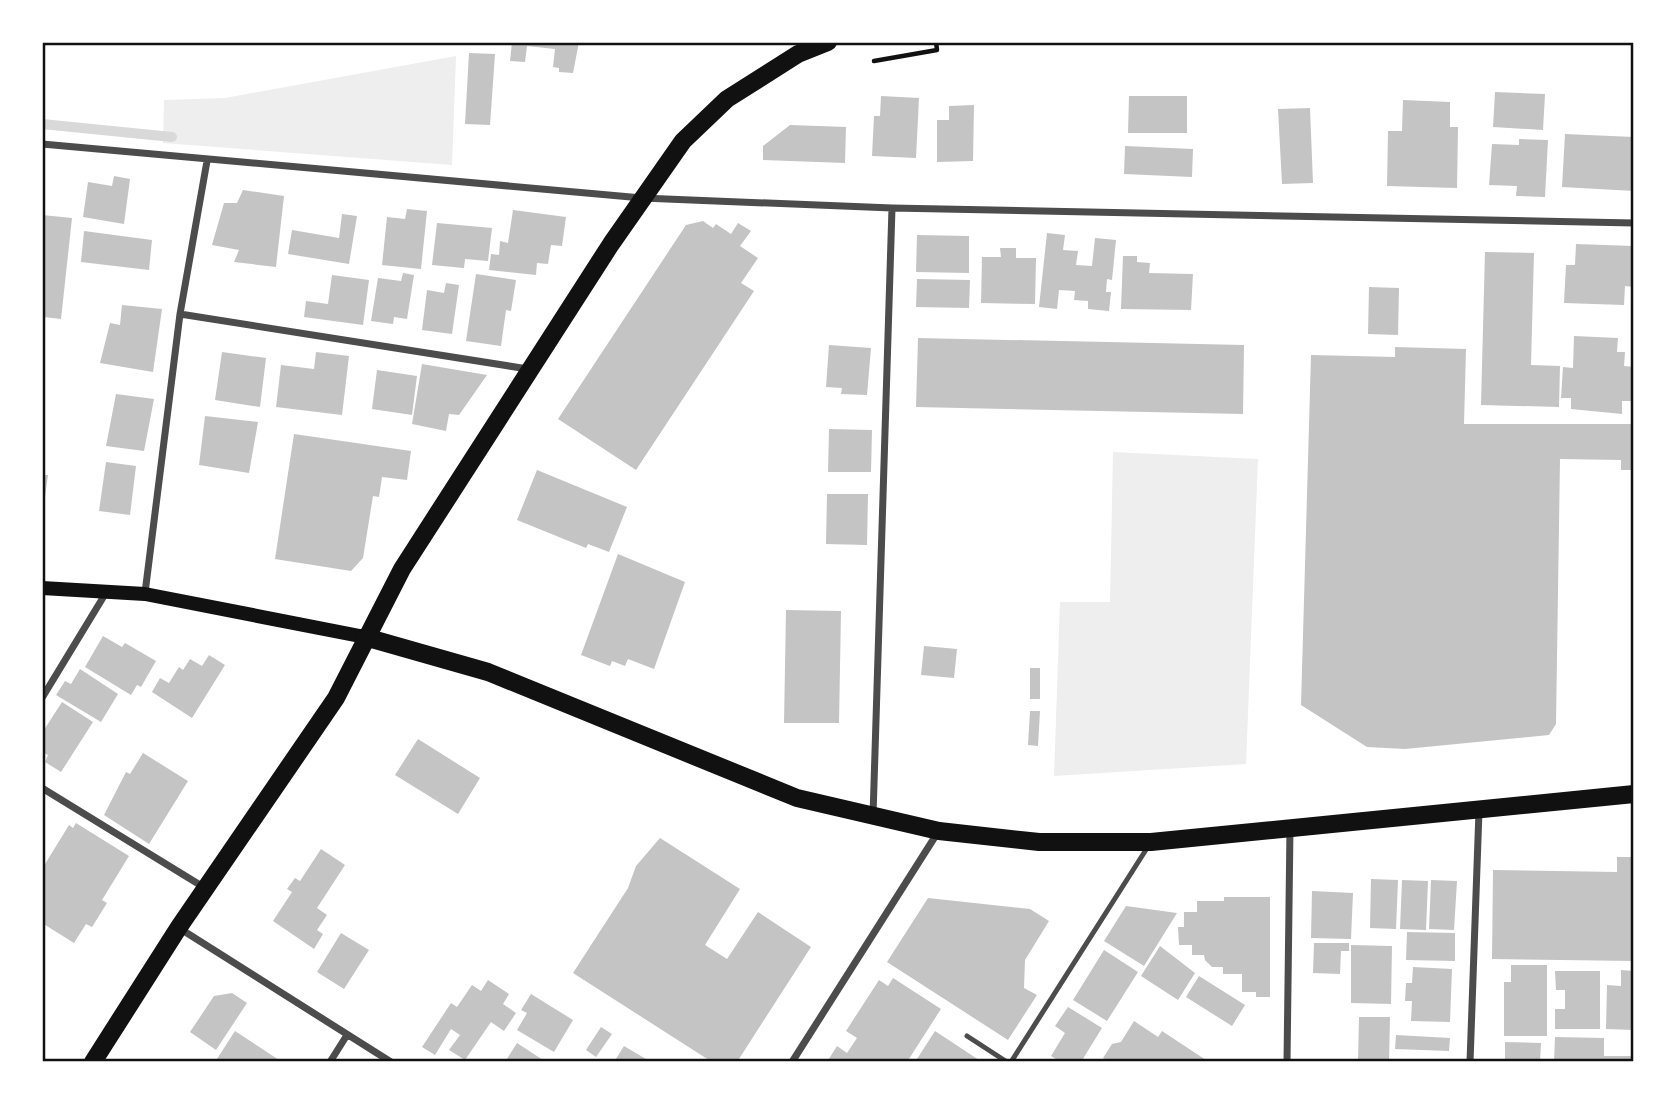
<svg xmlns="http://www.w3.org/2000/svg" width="1676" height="1104" font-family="Poppins,sans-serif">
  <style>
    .green { fill: #eee }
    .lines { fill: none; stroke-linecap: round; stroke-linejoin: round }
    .stream { stroke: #d9d9d9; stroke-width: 10 }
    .building { fill: #c4c4c4 }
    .path { stroke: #111; stroke-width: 4.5 }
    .service { stroke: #4c4c4c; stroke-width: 5 }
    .minor { stroke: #4c4c4c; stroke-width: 7 }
    .secondary { stroke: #111; stroke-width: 14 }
    .primary { stroke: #111; stroke-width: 18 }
    .neatline { fill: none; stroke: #111; stroke-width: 2.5 }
  </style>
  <rect width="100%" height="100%" fill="#fff"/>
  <path class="green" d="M456,56L452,165L163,143L164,100L225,98Z
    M1113,452L1258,459L1246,764L1054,776L1060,602H1110Z"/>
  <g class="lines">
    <path class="stream" d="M42,124L172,137"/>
  </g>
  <path class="building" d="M512,42H579L573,73L559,72V68L553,67L555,49L527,46L525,62L510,61Z
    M469,53L495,54L490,125L465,124Z
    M1495,92L1545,94L1543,130L1493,127Z
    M881,96L919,98L916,158L872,156L874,116H880Z
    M1129,96H1187V133H1128Z
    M1403,100L1450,102V127H1458L1457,188L1387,186L1388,131H1402Z
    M974,105L973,161L937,162V120H949V106Z
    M1310,108L1313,183L1282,184L1278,109Z
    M790,125L846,127L845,163L763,160V146Z
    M1565,134L1634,137V191L1562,187Z
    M1519,139L1548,140L1545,197L1516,196L1517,186L1489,185L1492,144L1519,145Z
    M1125,146L1193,149L1192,177L1124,174Z
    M114,176L130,179L124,224L83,217L88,182L112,186Z
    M243,190L284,196L276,267L234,262L239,250L212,245L224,203H237Z
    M407,209L427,211L421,269L382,265L387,217L405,219Z
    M513,210L566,217L562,246L551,245L548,264L537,263L536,275L489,270L491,254L499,255L500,241L508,243Z
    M342,214L357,216L349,264L288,254L292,230L339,238Z
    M42,215L72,218L61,319L44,317V322Z
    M703,221L713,228L716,224L731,234L738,223L751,231L740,246L758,258L741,283L754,291L636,470L558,419L686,225Z
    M437,223L492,228L488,261L465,259L464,268L432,265Z
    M84,231L152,240L149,270L81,262Z
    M1047,233L1065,235L1063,250L1078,251L1076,265L1092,266L1095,238L1116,240L1112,280L1107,279L1106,292H1111L1109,311L1088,309V301L1074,300L1075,291L1059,290L1057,309L1039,307Z
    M917,235L969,236V273L916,272Z
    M1576,244L1634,246V287L1625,286L1624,305L1564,303L1566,265H1575Z
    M1000,248H1016V258H1036L1035,304L981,303L982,257H1001Z
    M1485,252L1534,253L1531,365L1560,366L1559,407L1481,405Z
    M1123,256H1137V262L1150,263L1149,273L1193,274L1191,310L1121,309Z
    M403,273L414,275L407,319L394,317L393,324L371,321L378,278L401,281Z
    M476,274L516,280L511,311L506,310L501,346L466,341Z
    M332,275L369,280L363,325L304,317L306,301L328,304Z
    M917,279L970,280L969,308L916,307Z
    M446,283L459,285L452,334L422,330L427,290L444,293Z
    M1369,287L1399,288L1398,335L1368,334Z
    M122,305L162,309L153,372L100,363L110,323L120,325Z
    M1574,336L1618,338L1617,352H1625L1624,366L1634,367V401H1622V414L1571,409V398H1561L1563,367L1573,368Z
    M918,338L1244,345L1243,414L916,407Z
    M829,345L871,348L867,395L841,394L842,388L826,387Z
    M1395,347L1466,349L1464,424H1634V470H1621V460L1560,459L1556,724L1549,735L1405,749L1367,747L1301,705L1311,355L1395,357Z
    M222,352L266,358L260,407L215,400Z
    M316,352L349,356L342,415L276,407L281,365L314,369Z
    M422,364L487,375L459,415L449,414L446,431L412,424Z
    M377,370L417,376L412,415L372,409Z
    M116,394L154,399L144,451L106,446Z
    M205,416L258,422L249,473L199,465Z
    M829,429L872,430L871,472H828Z
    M294,434L411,451L407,480L382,477L379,497L373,496L363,558L351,571L275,559Z
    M106,462L136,466L130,515L99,511Z
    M537,470L627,507L609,552L588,544L586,548L517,520Z
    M42,475H48L44,504H42Z
    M827,494H868L867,545L826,544Z
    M618,554L685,582L654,669L628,659L625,666L612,661L610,666L581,655Z
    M786,610L841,611L839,723H784Z
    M103,636L122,647L125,643L156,661L141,687L137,685L131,695L85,667Z
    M924,646L957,649L954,678L921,675Z
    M209,655L225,665L192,718L152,692L160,678L169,683L179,667L183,670L190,659L202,666Z
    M1030,668H1040V699H1030Z
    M80,669L118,694L101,722L56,695L65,681L71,684Z
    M62,702L93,722L61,772L45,762L48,755L42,752V733Z
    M1030,711H1040L1038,746L1028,745Z
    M418,739L480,778L458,814L395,775Z
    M143,753L188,781L149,844L104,815L126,772L130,774Z
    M76,823L129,856L102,900L107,903L92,927L86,924L74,943L42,923V869L69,825L73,828Z
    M660,838L740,889L705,945L727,959L758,912L811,947L737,1062H712L573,973L628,888L636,866Z
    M321,849L345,865L317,908L327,915L317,930L323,934L314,949L273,921L292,892L287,889L295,878L300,881Z
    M1617,857H1634V961L1492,959L1493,870L1617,872Z
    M1371,879L1398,880L1396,929L1370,928Z
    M1402,880L1428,881L1426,930L1400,929Z
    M1431,880L1457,881L1454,930L1429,929Z
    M1312,891L1353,893L1351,939L1311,938Z
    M1224,897H1270V997H1256V992H1242V974H1223V967H1212L1205,960L1204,955H1192V945H1179L1178,927H1184V912H1197V901H1224Z
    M928,898L1030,909L1049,921L1025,960L1024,988L1037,995L1008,1040L887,962Z
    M1126,906L1177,913L1144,966L1104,941Z
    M1407,932L1455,933V961L1406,960Z
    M341,933L369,950L344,989L317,972Z
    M1314,943H1349V951H1341L1340,974L1313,973Z
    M1351,945L1392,946L1391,1004L1351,1003Z
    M1160,946L1195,973L1178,1000L1141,976Z
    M1104,950L1138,972L1107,1021L1073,1000Z
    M1511,965H1547V1036H1504V982H1511Z
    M1413,967L1452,969L1450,1022L1411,1021L1412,1001H1405L1406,983H1412Z
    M1621,970L1634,971V1030L1606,1029L1607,985L1621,986Z
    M1555,971H1600V1029H1555V1009H1565V990H1556Z
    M1199,976L1245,1005L1232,1026L1186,997Z
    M893,978L941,1009L907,1062H827L837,1046L847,1053L857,1038L846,1031L879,980L888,986Z
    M488,980L509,994L503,1004L516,1013L504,1031L491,1022L465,1060L449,1050L460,1035L451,1029L435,1055L422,1047L451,1003L457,1007L472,985L481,991Z
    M232,993L247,1003L216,1050L190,1032L214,996Z
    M531,994L573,1020L554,1052L517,1030L527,1013L521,1010Z
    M1068,1007L1102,1028L1081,1062H1061L1051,1056L1065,1033L1055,1026Z
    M1359,1017H1390L1389,1062H1358Z
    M1134,1021L1158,1037L1162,1031L1209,1062H1110L1103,1058L1112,1044L1121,1042Z
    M601,1027L612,1034L596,1057L586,1050Z
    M235,1031L282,1062H215Z
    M935,1031L982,1062H915Z
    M1396,1035L1450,1038L1449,1051L1395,1049Z
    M1555,1037L1604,1038V1056H1634V1062H1554Z
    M1505,1042L1541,1043L1540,1062H1505Z
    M517,1043L546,1062H505Z
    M624,1046L651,1062H614Z"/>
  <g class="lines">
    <path class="path" d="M874,61L937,50L936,42"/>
    <path class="service" d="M967,1036L1007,1062
      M1011,1062L1149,845"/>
    <path class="minor" d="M42,144L642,198L892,208L1634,223
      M180,314L528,369
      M145,593L180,314L207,161
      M42,698L107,591
      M42,788L205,888
      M873,816L892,208
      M179,928L391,1062
      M330,1062L347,1035
      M792,1062L938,832
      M1287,1062L1290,828
      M1470,1062L1479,811"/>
    <path class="secondary" d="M42,588L145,594L365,637"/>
    <path class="primary" d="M365,637L488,672L797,798L939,831L1039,842H1151L1634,794
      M93,1062L179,927L336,698L402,569L611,244L683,141L727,99L798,54L828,42"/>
  </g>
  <rect width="1676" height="1104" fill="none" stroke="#ffffff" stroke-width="88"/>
  <rect x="44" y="44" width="1588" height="1016" class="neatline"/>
</svg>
